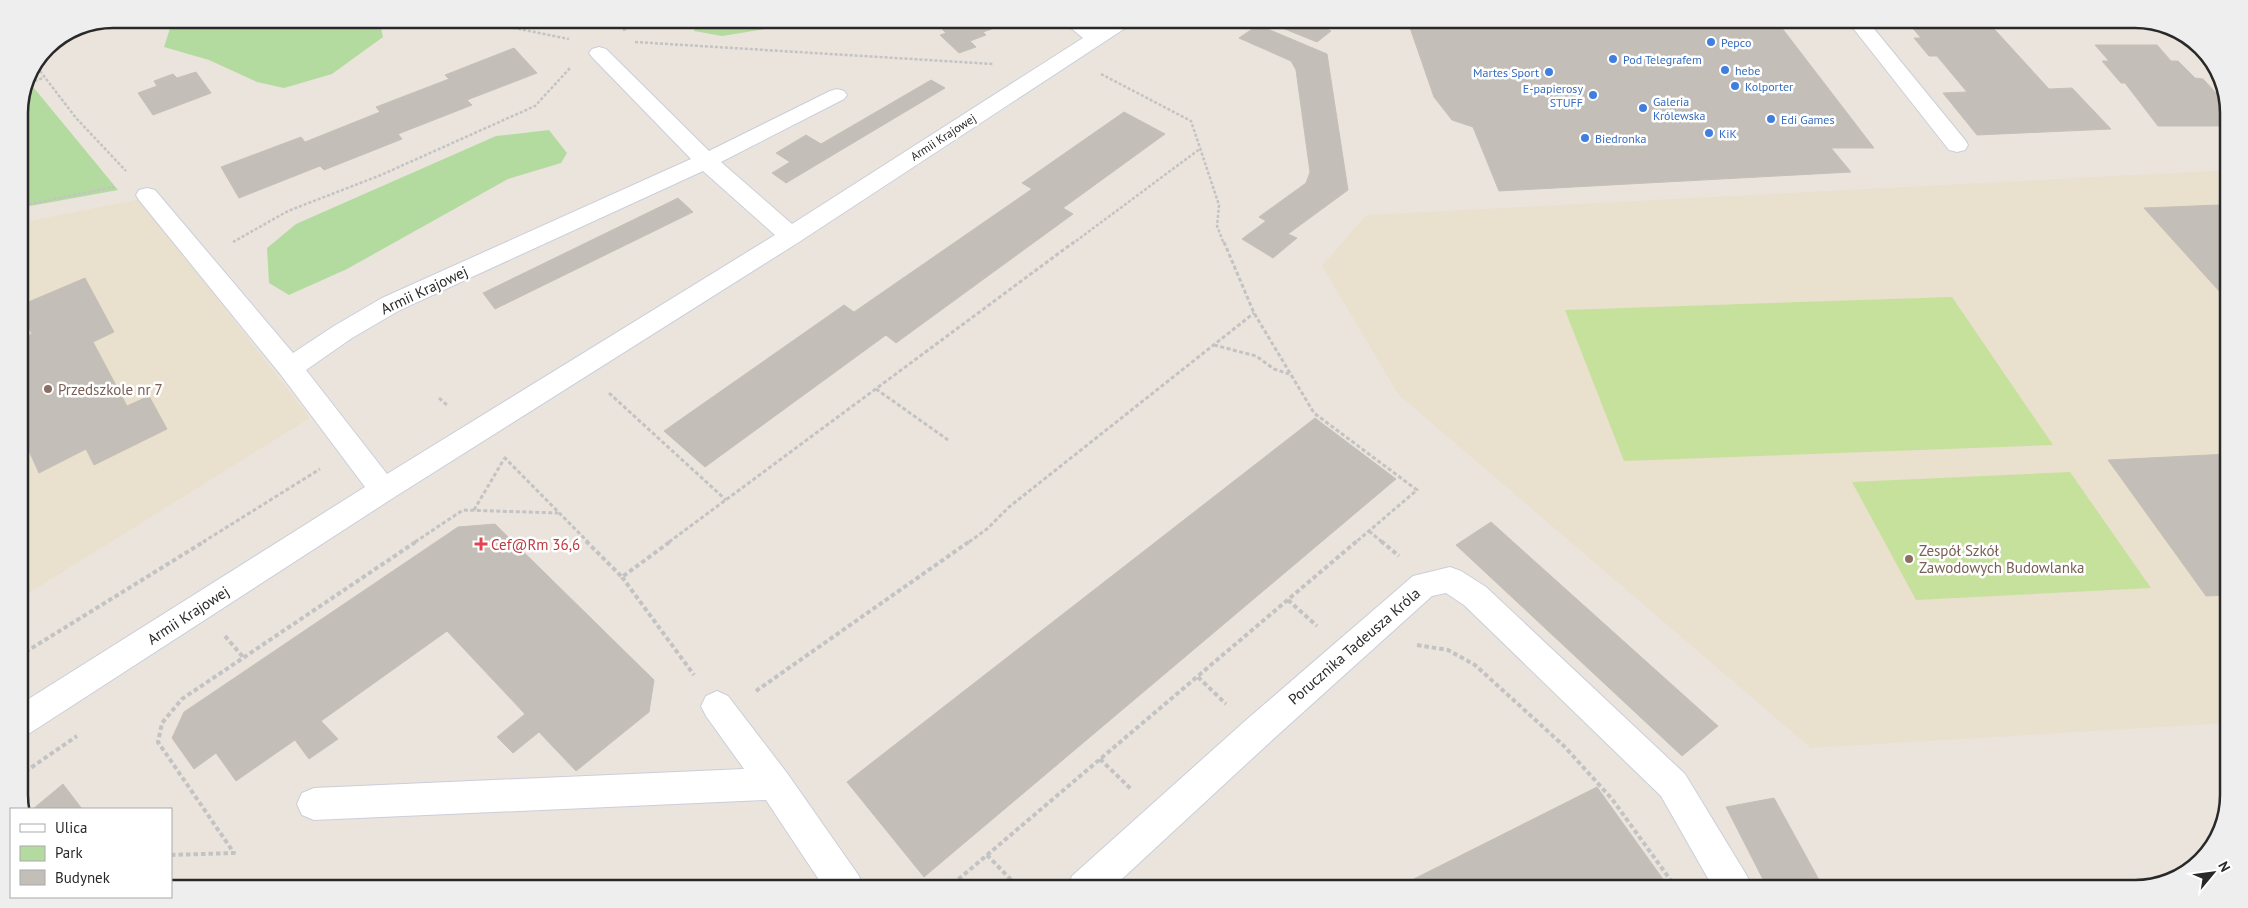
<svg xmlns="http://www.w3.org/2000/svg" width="2248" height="908" font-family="'PT Sans',sans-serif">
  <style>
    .education { fill: #eae0ce }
    .green { fill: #b4db9f }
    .pitch { fill: #c5e19c }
    .building { fill: #c3beb8; stroke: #c5c0b7 }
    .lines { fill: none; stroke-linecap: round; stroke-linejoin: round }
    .minor-casing { stroke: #cbceda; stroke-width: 2 }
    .path-far2 { stroke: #c3c3c3; stroke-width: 2.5; stroke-dasharray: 3 2; stroke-linecap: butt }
    .path-far1 { stroke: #c3c3c3; stroke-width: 3; stroke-dasharray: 4 2.5; stroke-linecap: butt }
    .path { stroke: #c3c3c3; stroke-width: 4; stroke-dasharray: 4.5 3; stroke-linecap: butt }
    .minor { fill: #fff; fill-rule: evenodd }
    .shop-dot { fill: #3f7fe0; stroke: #fff; stroke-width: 2 }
    .education-dot { fill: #8d6e63; stroke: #fff; stroke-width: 2 }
    .health-dot { fill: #e0444e; stroke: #fff; stroke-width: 2 }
    .labels { text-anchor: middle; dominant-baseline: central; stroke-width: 5; stroke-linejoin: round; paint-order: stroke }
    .far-shop-label { font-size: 12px; fill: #366cbe; stroke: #fff; text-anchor: start }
    .far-street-label { font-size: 12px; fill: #292929; stroke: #fff }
    .street-label { font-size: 15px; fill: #292929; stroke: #fff }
    .education-label { font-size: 15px; fill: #785e54; stroke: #fff; text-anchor: start }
    .health-label { font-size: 15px; fill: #be3a42; stroke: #fff; text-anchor: start }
    .rim { fill: none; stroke: #292929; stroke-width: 2.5 }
  </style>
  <rect width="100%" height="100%" fill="#eae4dd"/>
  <path class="education" d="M2229,170V723L1811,748L1398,394L1322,266L1366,215Z
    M140,199L310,418L19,599V223Z"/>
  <path class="green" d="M173,19H364L381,28L383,37L332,74L284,88L257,82L209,60L164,47Z
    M699,19H803L777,27L722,36L694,31Z
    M34,88L118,190L19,208V107L27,90Z
    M549,130L567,153L561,163L508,179L347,269L289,295L269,283L267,248L296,224L496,136Z"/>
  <path class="pitch" d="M1952,297L2053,445L1624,461L1565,310Z
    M2070,472L2151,588L1916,600L1852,482Z"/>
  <path class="building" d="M945,19H986L946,33L937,24L947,21Z
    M986,19H992L1000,26L983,32L986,35L970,41L976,47L959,53L940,35Z
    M1260,19H1325L1331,21L1323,27L1331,31L1317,42Z
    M1407,19H1775L1874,148H1831L1851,172L1499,191L1473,127L1452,120L1434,97Z
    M1905,19H1985L2049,89L2072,88L2111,129L1977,135L1943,93L1967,92L1937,56H1929L1914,38H1921Z
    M1258,25L1327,54L1348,190L1288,234L1297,238L1273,258L1242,239L1266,221L1259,217L1306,183L1310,172L1296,70L1291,61L1239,38Z
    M2095,45H2157L2171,61H2178L2195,78L2203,79L2229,107H2221L2229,115V126H2158L2125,83H2121L2102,61H2109Z
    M514,48L537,73L467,100L472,105L398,134L402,139L324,170L320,166L239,198L221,167L301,137L305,142L380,112L376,107L449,79L445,75Z
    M196,72L211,93L153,115L138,93L157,86L154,81L173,74L177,78Z
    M931,80L945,88L786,183L772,173L790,162L776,153L806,135L821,144Z
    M1124,112L1165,134L1063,208L1073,214L896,343L886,335L705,467L664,431L844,305L854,312L1032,189L1022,183Z
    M678,198L693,212L495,309L483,293Z
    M2219,205L2229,216V302L2144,208Z
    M85,278L114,332L93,342L127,406L149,396L167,429L94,465L86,449L39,473L19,429V340L32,334L19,310V306Z
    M1315,418L1396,479L924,877L847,782Z
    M2229,454V595L2206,596L2108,460Z
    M1491,522L1718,726L1682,756L1456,545Z
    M495,524L654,680L649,712L576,771L539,732L513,753L497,737L525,714L447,631L321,721L338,739L309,759L295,740L236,781L216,753L194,769L172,738L184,712L458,527Z
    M63,784L82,809H33Z
    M1597,787L1670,889H1394Z
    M1774,798L1824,889H1768L1726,807Z"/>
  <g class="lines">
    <g class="minor-casing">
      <path id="minor" d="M1060,19H1082L1096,29L1113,19H1136L1133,23L799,242L393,498L30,733L19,738V705L365,487L281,375L139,200L136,195L139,190L147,188L155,190L293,353L334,326L382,298L691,159L592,57L589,53L592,49L599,47L606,49L709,151L830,91L837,89L844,91L847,95L844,99L721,162L792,224L1083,38ZM703,171L775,235L387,474L306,370L352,338L400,310Z
        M1846,19H1866L1965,140L1968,145L1965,150L1957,152L1949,150Z
        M1450,567L1461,571L1486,587L1685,774L1747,876L1752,889H1714L1661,796L1464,605L1446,593L1432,596L1269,743L1111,889H1067L1072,876L1245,721L1413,576Z
        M717,691L728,696L787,773L859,876L864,889H825L766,800L314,820L302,815L297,804L302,793L314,788L744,769L706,716L701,706L706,696Z"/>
    </g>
    <path class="path-far2" d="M469,19L569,39
      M623,30L649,19
      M635,42L993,64
      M37,67L76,118L126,171
      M1101,74L1191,121L1219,205L1217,226L1224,244
      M30,83L45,77
      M19,206L114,187
      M233,242L288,211L381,175L535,106L570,68
      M1072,244L1201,148"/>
    <path class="path-far1" d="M1224,242L1254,313L1314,413L1417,490L1356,542
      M1214,345L1256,356L1274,369L1289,374
      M876,389L948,440
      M609,393L726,500
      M439,398L448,406
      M504,457L588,542
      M474,510L504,459
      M1369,531L1382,542
      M203,542L320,469
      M415,542L463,510L558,513
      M669,542L1074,242
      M969,542L987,529L1009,507L1254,313"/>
    <path class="path" d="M586,541L622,577L671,541
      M1381,541L1399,556
      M622,577L694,675
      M1288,600L1317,626
      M225,636L243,657
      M1417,645L1448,650L1475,665L1564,746L1612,799L1677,889
      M19,656L205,541
      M1198,677L1226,704
      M756,691L970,541
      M1100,759L1132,790
      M19,776L77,736
      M171,855L234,853L158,742L162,723L182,699L417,541
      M987,855L1020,889
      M947,889L1357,541"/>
    <use href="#minor" class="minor"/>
  </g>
  <g class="shop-dot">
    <circle cx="1711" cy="42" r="5"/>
    <circle cx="1613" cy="59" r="5"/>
    <circle cx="1725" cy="70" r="5"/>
    <circle cx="1549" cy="72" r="5"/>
    <circle cx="1735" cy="86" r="5"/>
    <circle cx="1593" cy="95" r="5"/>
    <circle cx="1643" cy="108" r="5"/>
    <circle cx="1771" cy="119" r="5"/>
    <circle cx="1709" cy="133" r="5"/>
    <circle cx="1585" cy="138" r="5"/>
  </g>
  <g class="education-dot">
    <circle cx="48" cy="389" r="5"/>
    <circle cx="1909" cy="559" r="5"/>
  </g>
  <path class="health-dot" d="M478.5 536.5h5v5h5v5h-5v5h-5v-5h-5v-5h5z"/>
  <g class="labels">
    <g class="far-shop-label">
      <text x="1721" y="42">Pepco</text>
      <text x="1623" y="59">Pod Telegrafem</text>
      <text x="1735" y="70">hebe</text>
      <text x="1539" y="72" text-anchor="end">Martes Sport</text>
      <text x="1745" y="86">Kolporter</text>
      <text x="1583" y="88" text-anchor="end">E-papierosy<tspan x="1583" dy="14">STUFF</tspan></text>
      <text x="1653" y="101">Galeria<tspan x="1653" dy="14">Królewska</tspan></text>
      <text x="1781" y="119">Edi Games</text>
      <text x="1719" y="133">KiK</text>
      <text x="1595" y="138">Biedronka</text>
    </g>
    <g class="far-street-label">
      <text transform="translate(943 137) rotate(-33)">Armii Krajowej</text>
    </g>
    <g class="street-label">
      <text transform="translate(424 290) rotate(-25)">Armii Krajowej</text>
      <text transform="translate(188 615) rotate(-33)">Armii Krajowej</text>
      <text transform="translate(1354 646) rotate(-41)">Porucznika Tadeusza Króla</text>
    </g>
    <g class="education-label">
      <text x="58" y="389">Przedszkole nr 7</text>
      <text x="1919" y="550">Zespół Szkół<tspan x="1919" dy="17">Zawodowych Budowlanka</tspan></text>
    </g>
    <g class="health-label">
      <text x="491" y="544">Cef@Rm 36,6</text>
    </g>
  </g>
  <path d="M0 0H2248V908H0ZM113 28H2135A85 85 0 0 1 2220 113V795A85 85 0 0 1 2135 880H113A85 85 0 0 1 28 795V113A85 85 0 0 1 113 28Z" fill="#eee" fill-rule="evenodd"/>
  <path class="rim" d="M113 28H2135A85 85 0 0 1 2220 113V795A85 85 0 0 1 2135 880H113A85 85 0 0 1 28 795V113A85 85 0 0 1 113 28Z"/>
  <rect x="10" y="808" width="162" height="90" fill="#ffffff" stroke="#a9a9a9"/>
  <rect x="20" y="824" width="25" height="8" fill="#ffffff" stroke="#a9a9a9"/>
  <text x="55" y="833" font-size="15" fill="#292929">Ulica</text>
  <rect x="20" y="846" width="25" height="15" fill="#b4db9f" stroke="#a9a9a9"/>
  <text x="55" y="858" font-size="15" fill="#292929">Park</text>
  <rect x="20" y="870" width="25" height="15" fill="#c3beb8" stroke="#a9a9a9"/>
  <text x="55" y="883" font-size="15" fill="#292929">Budynek</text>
  <g transform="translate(2213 873) rotate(61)" stroke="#ffffff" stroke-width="4" paint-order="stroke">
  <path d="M0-4L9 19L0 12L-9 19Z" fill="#292929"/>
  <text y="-8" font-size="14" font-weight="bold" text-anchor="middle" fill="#292929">N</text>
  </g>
</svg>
